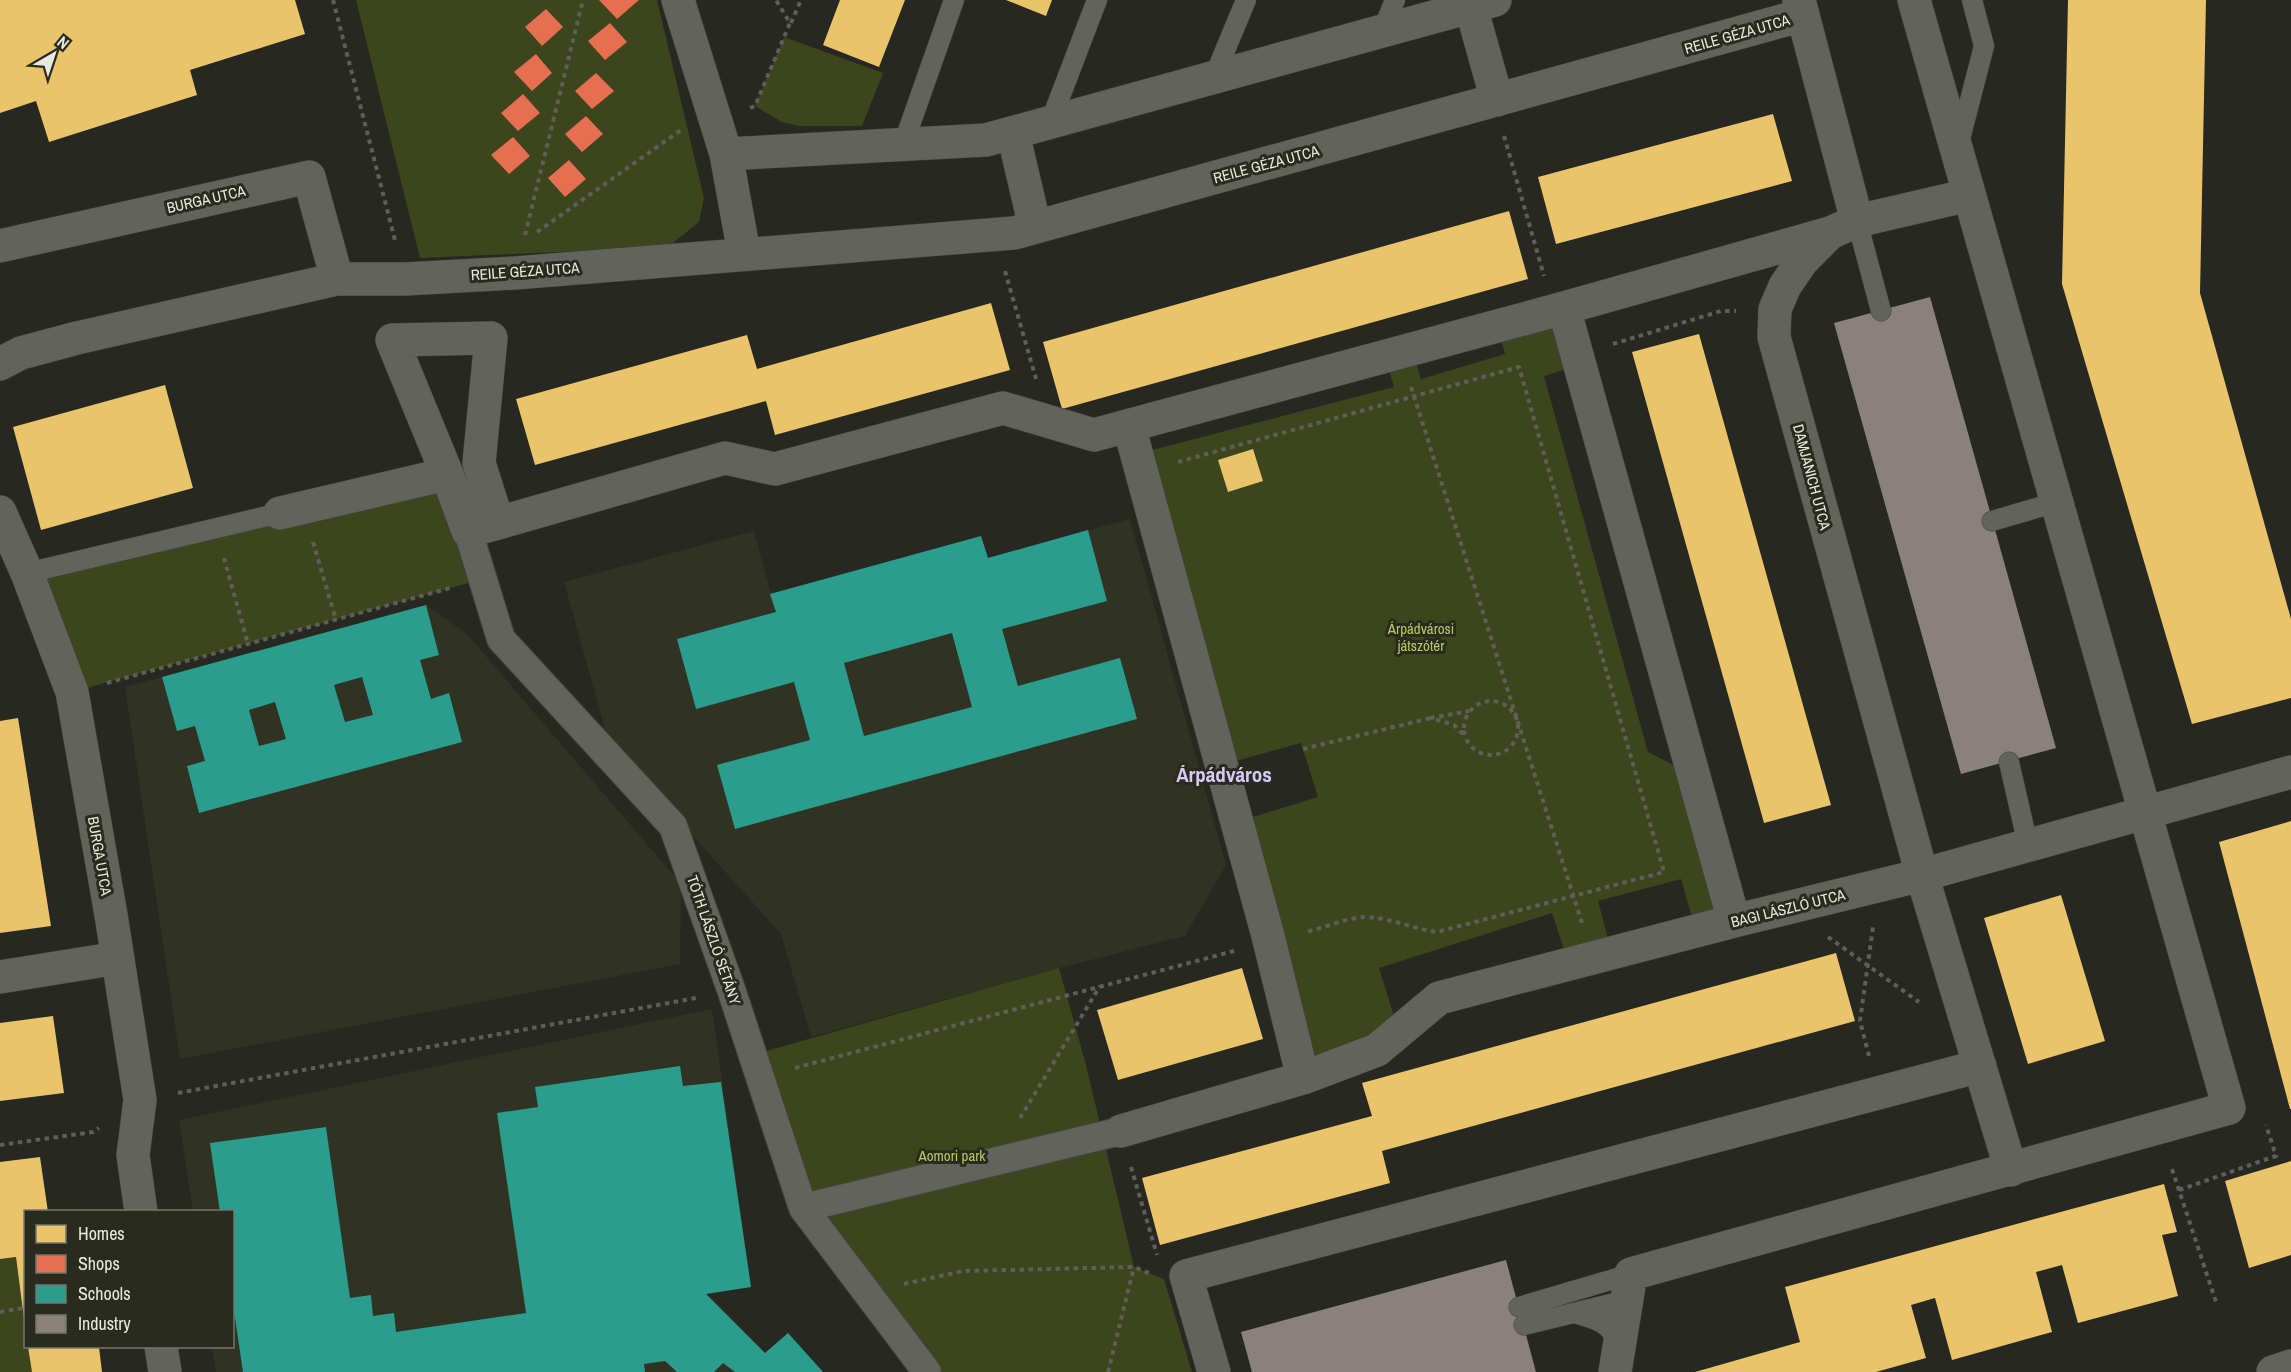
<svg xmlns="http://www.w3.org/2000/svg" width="2291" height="1372" font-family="'Archivo Narrow',sans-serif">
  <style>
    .built { fill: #303322 }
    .green { fill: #3d451c }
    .homes { fill: #e9c46a }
    .shops { fill: #e76f51 }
    .schools { fill: #2a9d8f; fill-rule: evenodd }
    .industry { fill: #8a817c }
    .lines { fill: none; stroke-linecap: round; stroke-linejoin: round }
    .service-casing { stroke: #43443e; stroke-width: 21 }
    .pedestrian-casing { stroke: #43443e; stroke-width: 30 }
    .minor-casing { stroke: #43443e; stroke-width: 34 }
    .tertiary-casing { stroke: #43443e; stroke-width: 34 }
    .path { stroke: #5e5f5b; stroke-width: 4; stroke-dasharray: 4.5 4.5; stroke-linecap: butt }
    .service { stroke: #62635d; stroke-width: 20 }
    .pedestrian { stroke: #62635d; stroke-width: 28 }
    .minor { stroke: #62635d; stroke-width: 33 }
    .tertiary { stroke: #62635d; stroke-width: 33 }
    .labels { text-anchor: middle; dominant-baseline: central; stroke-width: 6; stroke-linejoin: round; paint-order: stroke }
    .street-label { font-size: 15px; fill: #e8eae1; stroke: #282b1e }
    .park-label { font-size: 15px; fill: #b7ca61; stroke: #282b1e }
    .district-label { font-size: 21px; font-weight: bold; fill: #d7cbf6; stroke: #282b1e }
  </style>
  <rect width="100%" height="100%" fill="#272821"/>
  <path class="built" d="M1130,519L1226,865L1185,936L1059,968L811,1037L781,934L609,743L564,582L754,531L771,594L981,536L988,558Z
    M426,605L467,634L681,884L680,964L180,1059L125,687Z
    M712,1009L751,1287L707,1294L765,1353L788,1333L823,1372H216L212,1347L232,1346V1212L193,1211L179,1120Z"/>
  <path class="green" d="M356,0H657L704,198L699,222L673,243L650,248L420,258Z
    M784,37L883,73L862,126H799L782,122L755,106Z
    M1564,308L1580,365L1544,376L1648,752L1693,775L1734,921L1696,931L1681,879L1598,901L1612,953L1569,965L1552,913L1379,968L1399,1032L1303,1078L1236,822L1318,797L1301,743L1221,765L1137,454L1394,387L1385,356L1412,349L1421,379L1505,354L1497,326Z
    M447,474L483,579L72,692L27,573Z
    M1059,968L1086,1065L1134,1267L1164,1279L1192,1372H927L803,1208L752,1055Z
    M16,1257L25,1328L26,1346L28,1347L32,1372H0V1259Z"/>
  <path class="homes" d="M0,0H295L305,34L190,70L197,95L49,142L36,101L0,113Z
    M840,0H905L879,67L823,45Z
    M1006,0H1052L1046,16Z
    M2068,0H2206L2200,293L2291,619V698L2192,724L2062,284Z
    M1773,114L1792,181L1556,244L1538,177Z
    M1509,211L1528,279L1062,409L1043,342Z
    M991,303L1010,370L775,435L766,401L535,465L516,399L747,335L757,369Z
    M1699,334L1831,805L1764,823L1632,352Z
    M165,385L193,488L41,530L13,427Z
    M1253,449L1263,481L1228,492L1218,460Z
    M18,718L51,926L0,933V721Z
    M2291,821V1109H2290L2219,842Z
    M2061,895L2105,1041L2028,1064L1984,918Z
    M1836,953L1855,1021L1382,1151L1390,1183L1160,1245L1142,1178L1372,1116L1362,1083Z
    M1242,968L1263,1039L1118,1080L1097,1010Z
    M53,1016L64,1093L0,1101V1023Z
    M40,1157L48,1212H26L24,1319L16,1257L0,1259V1162Z
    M2291,1161V1255L2249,1268L2225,1181Z
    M2164,1184L2177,1232L2162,1235L2178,1296L2078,1323L2062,1265L2036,1272L2052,1332L1952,1360L1935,1298L1911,1305L1926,1358L1876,1372H1695L1800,1342L1785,1287Z
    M28,1347H99L102,1372H32Z"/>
  <path class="shops" d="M599,0H639L617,19Z
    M546,9L563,27L542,46L525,27Z
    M610,23L627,42L605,60L588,41Z
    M536,54L552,73L532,91L514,72Z
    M596,73L614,91L592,109L575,91Z
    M523,94L540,113L518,131L501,113Z
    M586,116L603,134L582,152L565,134Z
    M513,137L530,156L509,174L491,155Z
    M569,160L586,179L565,197L548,178Z"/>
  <path class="schools" d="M1088,530L1107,601L1002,629L1018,686L1120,658L1137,719L735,829L717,765L810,740L794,682L696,709L677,639L776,612L770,594L981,536L988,558ZM952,633L972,707L864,736L844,663Z
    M426,605L439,655L420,660L431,699L449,693L462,742L199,813L187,766L205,761L195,726L177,731L162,677ZM362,677L373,715L345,722L334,685ZM275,702L286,739L259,746L249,710Z
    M680,1066L683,1086L721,1082L751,1287L706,1294L765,1353L788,1333L823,1372H735L723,1363L714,1372H677L665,1361L644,1364L645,1372H243L232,1298V1212H220L210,1143L326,1127L350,1298L371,1295L373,1316L394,1313L396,1332L526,1313L497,1113L538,1107L535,1087Z"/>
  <path class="industry" d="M1930,297L2056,748L1961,774L1834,323Z
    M1506,1260L1536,1372H1252L1241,1332Z"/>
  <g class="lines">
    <g class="service-casing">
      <path id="service" d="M1382,32L1395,0
        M1214,77L1246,0
        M1050,123L1097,0
        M1959,143L1984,46L1972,0
        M903,145L954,0
        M1857,221L1881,311
        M1992,521L2057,502
        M27,573L280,513
        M2009,762L2028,845
        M1519,1307L1631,1274
        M1574,1313C1599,1320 1608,1321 1620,1346
        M1524,1325L1627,1300"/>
    </g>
    <g class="pedestrian-casing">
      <path id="pedestrian" d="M468,531L501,639L673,826L732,992L803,1208L927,1372
        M803,1208L1121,1131"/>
    </g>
    <g class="minor-casing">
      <path id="minor" d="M678,0L726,154L744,253
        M1799,0L1857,221
        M1471,7L1497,100
        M1013,133L1035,227
        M726,154L986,140L1495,0
        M1969,195L1857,221L1830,233L1802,261L1785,286L1775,309L1774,337L1922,875L2011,1170
        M0,246L309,177L337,279
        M1564,308L1734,921
        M0,364L21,353L77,338L337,279H405L515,273L1014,233L1803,15
        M1129,426L1268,936L1303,1078
        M0,512L27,573L72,692L111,915L140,1100L133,1155L141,1212
        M280,513L447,474
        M498,523L479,463L491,338L392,340L447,474L468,531L498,523L725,458L775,469L1003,408L1094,435L1564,308L1830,233
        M0,977L118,958
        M1121,1131L1303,1078L1377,1050L1439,998L1734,921L1922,875L2291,772
        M161,1346L165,1372
        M1214,1372L1186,1276L1980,1066
        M1615,1372L1631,1274L2229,1108L1914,0"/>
    </g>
    <g class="tertiary-casing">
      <path id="tertiary" d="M2273,1372L2291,1366"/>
    </g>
    <path class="path" d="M333,0L395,240
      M791,23L801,0
      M750,108L755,106L790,23L776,0
      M1504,136L1544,276
      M537,232L681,130
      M525,235L583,0
      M1005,271L1036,379
      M1613,344L1721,311H1736
      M1411,387L1582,923
      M1178,462L1519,367L1664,872L1437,932C1413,929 1389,917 1364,917C1347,918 1323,928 1306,932
      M313,542L336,620
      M224,558L248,644
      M107,683L450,588
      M1464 728a27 27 0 1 1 54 0a27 27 0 1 1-54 0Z
      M1463,734L1454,725L1431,718L1469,711
      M1303,749L1431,718
      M1828,937L1919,1002
      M1869,1056L1860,1021L1873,927
      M795,1068L1234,951
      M178,1093L696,998
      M1020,1118L1100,986
      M0,1145L93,1132L99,1128
      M1131,1167L1157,1255
      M2172,1169L2216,1302
      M2179,1190L2276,1156L2266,1125
      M904,1284L963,1271L1134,1267L1149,1273
      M0,1312L23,1308
      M1108,1372L1134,1267"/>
    <use href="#service" class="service"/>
    <use href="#pedestrian" class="pedestrian"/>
    <use href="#minor" class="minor"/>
    <use href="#tertiary" class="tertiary"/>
  </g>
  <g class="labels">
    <g class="street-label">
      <text transform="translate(1737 34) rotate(-16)">REILE GÉZA UTCA</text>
      <text transform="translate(1266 164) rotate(-15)">REILE GÉZA UTCA</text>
      <text transform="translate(206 199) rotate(-13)">BURGA UTCA</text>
      <text transform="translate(525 271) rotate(-4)">REILE GÉZA UTCA</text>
      <text transform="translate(1812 477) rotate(75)">DAMJANICH UTCA</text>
      <text transform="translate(100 856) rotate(80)">BURGA UTCA</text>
      <text transform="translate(1788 908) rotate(-14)">BAGI LÁSZLÓ UTCA</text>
      <text transform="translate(714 940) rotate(71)">TÓTH LÁSZLÓ SÉTÁNY</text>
    </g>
    <g class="park-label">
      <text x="1421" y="628">Árpádvárosi<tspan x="1421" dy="17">játszótér</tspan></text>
      <text x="952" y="1155">Aomori park</text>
    </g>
    <g class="district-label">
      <text x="1224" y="774">Árpádváros</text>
    </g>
  </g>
  <rect x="24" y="1210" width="210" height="138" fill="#282b1e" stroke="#75776c" stroke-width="1.5"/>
  <rect x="36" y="1225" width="30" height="18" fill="#e9c46a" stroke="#75776c" stroke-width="1.5"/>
  <text x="78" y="1240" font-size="18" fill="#e8eae1">Homes</text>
  <rect x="36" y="1255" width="30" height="18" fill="#e76f51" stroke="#75776c" stroke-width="1.5"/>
  <text x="78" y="1270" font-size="18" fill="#e8eae1">Shops</text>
  <rect x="36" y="1285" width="30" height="18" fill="#2a9d8f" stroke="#75776c" stroke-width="1.5"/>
  <text x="78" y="1300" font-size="18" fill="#e8eae1">Schools</text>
  <rect x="36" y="1315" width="30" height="18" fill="#8a817c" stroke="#75776c" stroke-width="1.5"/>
  <text x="78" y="1330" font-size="18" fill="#e8eae1">Industry</text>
  <g transform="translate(54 54) rotate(39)" stroke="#282b1e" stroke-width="4.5" paint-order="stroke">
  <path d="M0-4.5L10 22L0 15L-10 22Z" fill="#e8eae1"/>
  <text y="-9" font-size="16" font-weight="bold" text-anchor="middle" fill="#e8eae1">N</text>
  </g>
</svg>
